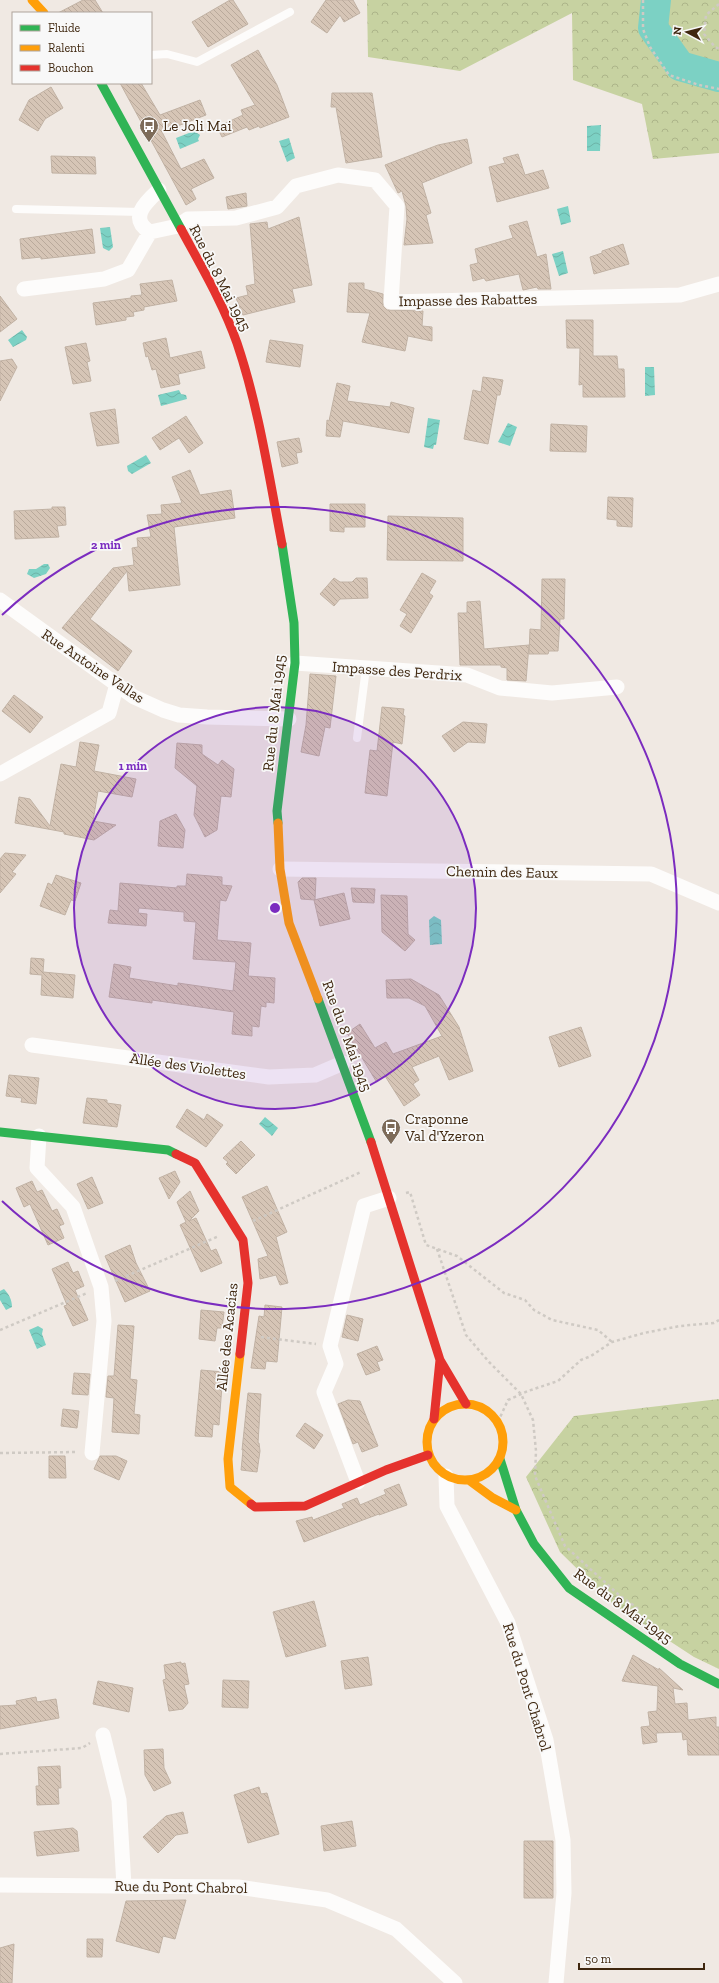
<svg xmlns="http://www.w3.org/2000/svg" width="719" height="1983" font-family="'Zilla Slab',serif">
  <style>
    .forest { fill: url(#forest-crowns) }
    .water { fill: url(#water-waves) }
    .lines { fill: none; stroke-linecap: round; stroke-linejoin: round }
    .river { stroke: #7cd1c4; stroke-width: 30 }
    .building { fill: url(#building-back-hatch); stroke: #c1b2a4 }
    .path { stroke: #cfcac4; stroke-width: 2.5; stroke-dasharray: 3 3; stroke-linecap: butt }
    .lane { stroke: #fdfcfb; stroke-width: 8 }
    .street { stroke: #fdfcfb; stroke-width: 15 }
    .fast { stroke: #30b455; stroke-width: 9 }
    .slow { stroke: #ff9f0a; stroke-width: 9 }
    .jam { stroke: #e5322d; stroke-width: 9 }
    .ring { fill: none; stroke: #7b2cbf; stroke-width: 2 }
    .labels { text-anchor: middle; dominant-baseline: central; stroke-width: 3.5; stroke-linejoin: round; paint-order: stroke }
    .poi-label { font-size: 15px; fill: #3f270f; stroke: #f8f8f8; text-anchor: start }
    .street-label { font-size: 15px; fill: #3f270f; stroke: #f8f8f8 }
    .centre { fill: #7b2cbf; stroke: #f8f8f8; stroke-width: 2 }
    .ring-label { font-size: 12px; text-anchor: middle; font-weight: bold; fill: #7b2cbf; stroke: #f8f8f8; stroke-width: 3.5; stroke-linejoin: round; paint-order: stroke }
  </style>
  <defs>
    <pattern id="forest-crowns" width="20" height="18" patternUnits="userSpaceOnUse"><rect width="20" height="18" fill="#c7d2a1"/><path d="M2 6a3 3 0 1 1 6 0M12 15a3 3 0 1 1 6 0" fill="none" stroke="#acb489"/></pattern>
    <pattern id="water-waves" width="16" height="10" patternUnits="userSpaceOnUse"><rect width="16" height="10" fill="#7cd1c4"/><path d="M0 5q4-4 8 0t8 0" fill="none" stroke="#6cb3a7"/></pattern>
    <pattern id="building-back-hatch" width="6" height="6" patternUnits="userSpaceOnUse"><rect width="6" height="6" fill="#d6c5b6"/><path d="M-1 5l2 2M0 0l6 6M5-1l2 2" fill="none" stroke="#b9a99b"/></pattern>
  </defs>
  <rect width="100%" height="100%" fill="#f0e9e3"/>
  <path class="forest" d="M367,0H719V153L653,159L642,104L573,80L572,13L460,71L368,57Z
    M719,1399V1669L694,1657L613,1604L560,1552L526,1477L574,1416Z"/>
  <path class="water" d="M601,125L600,151H587V126Z
    M194,131L200,135L198,139L199,141L180,149L176,138Z
    M289,138L295,158L287,162L279,141Z
    M568,206L571,222L561,225L557,209Z
    M110,227L113,247L109,251L103,248L100,228Z
    M563,251L568,273L559,276L552,254Z
    M22,330L27,337L26,340L13,347L8,340Z
    M645,367H654L655,395L645,396Z
    M179,390L181,394L186,395L187,399L161,406L158,395Z
    M428,418L440,420L436,445H434L433,449L424,447Z
    M508,423L517,427L510,446L498,442Z
    M146,455L151,463L132,474L128,471L127,466Z
    M44,564H48L50,568L46,574L34,578L27,574L29,569H36Z
    M434,916L441,920L442,944L430,945L429,920Z
    M265,1117L278,1128L272,1136L259,1124Z
    M4,1289C9,1294 12,1300 12,1307L6,1310L0,1300V1291Z
    M38,1326L43,1329L42,1334L46,1345L37,1349L29,1330Z"/>
  <g class="lines">
    <path class="river" d="M656,0L653,28L680,66L719,77"/>
  </g>
  <path class="building" d="M83,0H95L103,13H58Z
    M230,0H233L248,24L208,47L192,22Z
    M326,0H353L360,13L344,22L340,15L327,33L311,22Z
    M258,50L277,85L289,117L260,128L259,126L249,130L247,127L222,137L217,127L243,115L241,110L255,105L231,65Z
    M120,83H141L160,115L200,100L206,115L162,132L181,169L204,159L214,178L191,189L196,199L186,205Z
    M51,87L63,108L45,119L38,131L19,120L29,100Z
    M332,93H372L382,157L346,163L336,107H331Z
    M467,139L472,163L422,183L431,213L426,215L433,243L404,245L407,219L406,206L402,191L398,193L385,165L438,145Z
    M518,154L525,175L543,170L549,188L497,202L489,167L505,163L503,158Z
    M51,156L95,157L96,174L52,173Z
    M246,193L247,206L228,209L226,197Z
    M299,217L312,285L292,289L295,302L243,315L236,298L248,295L246,286L255,284L250,224L267,222L268,229Z
    M527,221L537,257L546,254L551,289H538L537,287L523,290L519,274L486,281L484,278L473,281L470,265L478,263L475,249L513,238L509,226Z
    M92,229L95,253L41,259V257L22,259L20,239Z
    M623,244L629,264L594,274L590,257L602,253V251Z
    M172,280L177,301L144,307V310L133,312L134,316L126,317V320L96,325L93,303L131,298V296L142,295L140,284Z
    M349,283H364V289L383,294V306L387,310L423,311L422,326L432,327V341L408,336L405,351L362,342L370,313L347,312Z
    M0,296L17,319L0,332Z
    M566,320H593V356H617L618,369H624L625,397H583V384L579,385L580,348H567Z
    M166,338L170,358L201,351L205,368L178,374L180,384L161,388L156,369L152,370L148,356L146,357L143,343Z
    M270,340L303,345L300,367L266,362Z
    M86,343L90,361L87,362L91,381L73,384L65,347Z
    M12,359L17,367L0,401V361Z
    M483,377L503,380L500,395H497L488,444L464,439L473,390L481,392Z
    M337,383L350,386L347,401L390,407L391,402L414,408L409,433L343,421L340,437L326,436L327,420L329,421Z
    M115,409L119,443L97,446L90,413Z
    M186,416L203,443L189,453L179,438L160,450L152,438Z
    M551,424L587,426L586,452L550,451Z
    M299,438L302,452L296,453L298,463L282,467L277,442Z
    M190,470L200,495L231,490L235,518L174,527L180,585L129,591L127,571L90,619L132,651L118,671L62,628L113,568L134,565L132,548L138,547L137,538L151,537L147,515L162,514L161,505L182,503L172,477Z
    M608,497L633,498L632,527L617,526V520L607,519Z
    M330,504H365V527H344V532L330,531Z
    M52,507H65L66,525L57,526L59,537L15,539L14,511L52,509Z
    M388,516L463,518V561L387,560Z
    M422,573L436,581L429,593L433,596L411,633L400,626L407,614L400,610Z
    M334,578L340,582H352L356,578H367L368,598L340,599L334,606L320,594Z
    M542,579H565L564,619H560L558,651H549L548,654H529L530,629L541,630Z
    M480,601L484,649L529,645L526,681L507,680V668L501,667V665H460L458,613H467V602Z
    M310,674L336,676L330,728L325,727L319,756L301,752L306,725Z
    M14,695L43,717L30,733L2,711Z
    M382,707L404,709L403,715L405,716L402,744L393,742L387,796L365,793L370,750L377,751Z
    M463,722L487,724L485,743L468,742L454,752L442,736Z
    M80,742L99,745L94,771L136,779L132,797L98,791L93,821L116,825L94,840L64,834V832L15,823L19,797L30,799L50,826L61,764L76,767Z
    M177,743L202,745V754L218,765L222,760L234,769L231,797L221,796L217,830L205,837L194,815L197,786L175,768Z
    M176,814L185,830L183,848L158,846L160,821Z
    M5,853L26,855L12,872L16,874L0,893V859Z
    M187,874L222,877V885L232,886L226,901L220,900L217,940L251,943L248,976L275,978L274,1003L266,1002V1007L261,1006L259,1027L252,1026V1036L232,1034L234,1012L152,1000V1003L109,997L114,964L131,967L129,978L178,986V983L233,991L236,962L193,959L196,922L184,921V912L139,908L138,913L147,914L146,926L108,923L110,910L118,911L120,883L177,888V886H186Z
    M56,875L81,883L75,901L71,900L65,915L40,906L48,883L52,885Z
    M302,878H316L315,900L301,899L298,882Z
    M351,888L375,889L374,903L353,902Z
    M344,893L350,919L320,926L314,900Z
    M381,895L407,896L408,934L415,940L405,951L382,932Z
    M31,958L44,959L43,972L75,975L73,998L41,995L42,975L30,974Z
    M411,979L439,995L459,1027L473,1071L449,1080L439,1056L412,1067L419,1080L413,1084L420,1095L404,1106L385,1076L376,1081L347,1033L360,1024L375,1048L386,1042L393,1054L442,1036L425,1006L409,998H387L386,980Z
    M581,1027L591,1056L559,1067L549,1037Z
    M9,1075L39,1078L36,1104L21,1102L22,1098L6,1096Z
    M87,1098L107,1100V1103L121,1105L117,1127L83,1123Z
    M187,1109L204,1120L207,1114L223,1125L206,1147L176,1127Z
    M241,1141L255,1155L236,1174L226,1164L228,1162L223,1158Z
    M175,1171L180,1182L169,1199L159,1178Z
    M92,1177L103,1203L88,1209L77,1184Z
    M32,1181L37,1192L42,1190L52,1211L57,1209L64,1224L59,1226L64,1238L48,1245L30,1204L24,1207L16,1188Z
    M267,1186L287,1232L276,1237L288,1283L280,1285L276,1275L260,1279L258,1259L268,1256L242,1197Z
    M190,1191L199,1211L189,1221L196,1218L211,1251L216,1249L222,1263L201,1272L180,1225L186,1222L177,1202Z
    M130,1245L136,1263L150,1291L125,1302L105,1256Z
    M68,1262L73,1273L78,1271L84,1286L75,1290L88,1320L73,1326L64,1306L67,1305L52,1269Z
    M265,1305L282,1307L277,1362L266,1361L265,1369L251,1368L259,1316L264,1317Z
    M201,1310L224,1312L222,1328H217L215,1341L199,1339Z
    M347,1315L363,1319L358,1341L342,1337Z
    M118,1325L134,1326L130,1379L137,1380L134,1414L140,1415L139,1434L112,1432L114,1398L106,1397L108,1376H114Z
    M377,1346L383,1360L377,1362L380,1370L366,1375L357,1354Z
    M201,1370L223,1372L219,1425L213,1424L212,1437L195,1436Z
    M74,1373L90,1374L88,1395L72,1394Z
    M248,1393L261,1394L258,1443H259L260,1451L257,1472L241,1470L243,1450H242Z
    M348,1400L360,1401L378,1446L362,1452L358,1442L353,1444L338,1404Z
    M63,1409L79,1411L77,1428L61,1426Z
    M305,1423L323,1435L314,1449L296,1436Z
    M49,1456H65L66,1478H49Z
    M100,1456H116L127,1461L119,1480L94,1469Z
    M399,1484L407,1505L379,1515V1514L304,1542L296,1521L312,1517L313,1520L344,1508L342,1504L357,1498L360,1505L386,1494L384,1490Z
    M314,1601L326,1646L286,1657L273,1612Z
    M633,1655L659,1670V1668L683,1690L673,1688L675,1704L687,1703L688,1720L716,1717V1727H719V1755H688L687,1739L683,1740L682,1732L656,1733L657,1742L643,1744L641,1727L650,1726L648,1712L657,1711L658,1686L622,1681Z
    M368,1657L372,1685L345,1689L341,1661Z
    M181,1662V1664L185,1663L189,1684L184,1685L188,1703L183,1709L169,1711L163,1680L166,1679L164,1665Z
    M223,1680L249,1681L248,1708L222,1707Z
    M98,1681L133,1688L129,1712L93,1704Z
    M36,1697L37,1702L56,1699L59,1718L0,1729V1706L17,1705L16,1701Z
    M163,1749L164,1768L171,1783L154,1791L145,1775L144,1750Z
    M60,1766L61,1788H58L59,1804L37,1805L36,1786H39L38,1767Z
    M259,1787L261,1794L267,1793L279,1834L248,1843L234,1795Z
    M183,1812L188,1833L176,1835L158,1853L143,1837L166,1816Z
    M352,1821L356,1846L324,1851L321,1826Z
    M73,1828L77,1831L79,1851L37,1856L34,1832Z
    M524,1841H553V1898H524Z
    M186,1900L175,1939L163,1936L159,1953L116,1941L126,1901Z
    M87,1939H103L102,1957H87Z
    M14,1944L12,1983H0V1948Z"/>
  <g class="lines">
    <path class="path" d="M643,0V29L650,47L669,75L699,85L719,89
      M719,4L706,15L704,34L715,47L719,49
      M406,1193L410,1192L426,1245L457,1256L504,1293L525,1300L534,1310L552,1320L598,1330L612,1342
      M253,1221L361,1172
      M437,1249L466,1335L489,1362L521,1394L533,1420L536,1451L535,1476L565,1546L619,1595L640,1610
      M115,1281L219,1236
      M0,1330L87,1293
      M261,1337L316,1344
      M498,1422L508,1400L528,1391L558,1381L581,1360L591,1356L612,1342L644,1333L680,1326L714,1323L719,1320
      M0,1453L77,1452
      M0,1754L82,1748L90,1743"/>
    <path class="lane" d="M151,55L167,54L197,62L290,12
      M16,209L140,212
      M357,738L366,668"/>
    <path class="street" d="M159,190C146,202 128,218 150,232L178,226L188,219L236,218L277,207L296,186L338,175L375,180L397,206L391,302L680,295L719,284
      M24,289L104,279L128,270L150,232
      M0,600L134,697L163,710L179,715L207,717L289,719
      M295,663L467,675L500,688L552,693L617,687
      M0,774L109,713L117,684
      M280,869L651,874L719,903
      M32,1045L269,1077L315,1075L343,1063
      M39,1136L37,1168L73,1207L101,1287L104,1321L92,1453
      M446,1476L447,1506L508,1623L546,1740L563,1840L564,1893L556,1983
      M358,1482L324,1392L336,1364L330,1346L364,1206L389,1198
      M103,1735L119,1800L124,1886
      M0,1885L238,1887L327,1900L396,1929L455,1983"/>
    <path class="fast" d="M101,83L181,229
      M278,823L277,811L295,663L294,623L282,544
      M318,999L371,1142
      M0,1132L168,1150L176,1154
      M500,1459L516,1510L534,1544L569,1588L680,1664L719,1684"/>
    <path class="slow" d="M32,0L44,13
      M278,823L280,869L289,923L318,999
      M240,1354L228,1459L230,1487L251,1504
      M427 1442a38 38 0 1 1 76 0a38 38 0 1 1-76 0Z
      M470,1481L493,1498L516,1510"/>
    <path class="jam" d="M181,229C201,266 223,303 237,343C259,408 269,477 282,544
      M371,1142L440,1360L466,1404
      M176,1154L195,1163L243,1240L248,1283L240,1354
      M434,1419L440,1360
      M251,1504L255,1507L305,1506L386,1470L428,1455"/>
  </g>
  <circle cx="275" cy="908" r="201" fill="#7b2cbf" fill-opacity=".12"/>
  <g class="ring">
    <circle cx="275" cy="908" r="201"/>
    <path d="M2 615A401 401 0 1 1 2 1201"/>
  </g>
  <defs>
    <g id="bus-pin" transform="scale(1)"><path d="M0 17L-7.5 6A9.5 9.5 0 1 1 7.5 6Z" fill="#7d6b59" stroke="#f8f8f8"/><path d="M-5-6H5V4H4V6H2V4H-2V6H-4V4H-5ZM-3.5-4V0h7V-4ZM-3.5 1.2v1.5H-2V1.2ZM2 1.2v1.5H3.5V1.2Z" fill="#fff"/></g>
  </defs>
  <g fill-rule="evenodd">
    <use href="#bus-pin" x="149" y="126"/>
    <use href="#bus-pin" x="391" y="1128"/>
  </g>
  <g class="labels">
    <g class="poi-label">
      <text x="163" y="126">Le Joli Mai</text>
      <text x="405" y="1119">Craponne<tspan x="405" dy="17">Val d'Yzeron</tspan></text>
    </g>
    <g class="street-label">
      <text transform="translate(220 278) rotate(63)">Rue du 8 Mai 1945</text>
      <text transform="translate(468 300) rotate(-1)">Impasse des Rabattes</text>
      <text transform="translate(93 666) rotate(34)">Rue Antoine Vallas</text>
      <text transform="translate(397 671) rotate(4)">Impasse des Perdrix</text>
      <text transform="translate(274 713) rotate(-84)">Rue du 8 Mai 1945</text>
      <text transform="translate(502 872) rotate(1)">Chemin des Eaux</text>
      <text transform="translate(347 1036) rotate(70)">Rue du 8 Mai 1945</text>
      <text transform="translate(188 1066) rotate(8)">Allée des Violettes</text>
      <text transform="translate(227 1337) rotate(-84)">Allée des Acacias</text>
      <text transform="translate(623 1606) rotate(36)">Rue du 8 Mai 1945</text>
      <text transform="translate(527 1687) rotate(73)">Rue du Pont Chabrol</text>
      <text transform="translate(181 1887) rotate(1)">Rue du Pont Chabrol</text>
    </g>
  </g>
  <circle cx="275" cy="908" r="6" class="centre"/>
  <g class="ring-label">
    <text x="106" y="549">2 min</text>
    <text x="133" y="770">1 min</text>
  </g>
  <rect x="12" y="12" width="140" height="72" fill="#f8f8f8" stroke="#aea49b"/>
  <rect x="20" y="25" width="20" height="6" fill="#30b455" stroke="#aea49b"/>
  <text x="48" y="32" font-size="12" fill="#3f270f">Fluide</text>
  <rect x="20" y="45" width="20" height="6" fill="#ff9f0a" stroke="#aea49b"/>
  <text x="48" y="52" font-size="12" fill="#3f270f">Ralenti</text>
  <rect x="20" y="65" width="20" height="6" fill="#e5322d" stroke="#aea49b"/>
  <text x="48" y="72" font-size="12" fill="#3f270f">Bouchon</text>
  <g transform="translate(687 32) rotate(277)" stroke="#f8f8f8" stroke-width="3" paint-order="stroke">
  <path d="M0-3L7 15L0 10L-7 15Z" fill="#3f270f"/>
  <text y="-6" font-size="11" font-weight="bold" text-anchor="middle" fill="#3f270f">N</text>
  </g>
  <path d="M579 1963v6h125v-6" fill="none" stroke="#3f270f" stroke-width="2"/>
  <text x="585" y="1963" font-size="12" fill="#3f270f" stroke="#f8f8f8" stroke-width="3" paint-order="stroke">50 m</text>
</svg>
